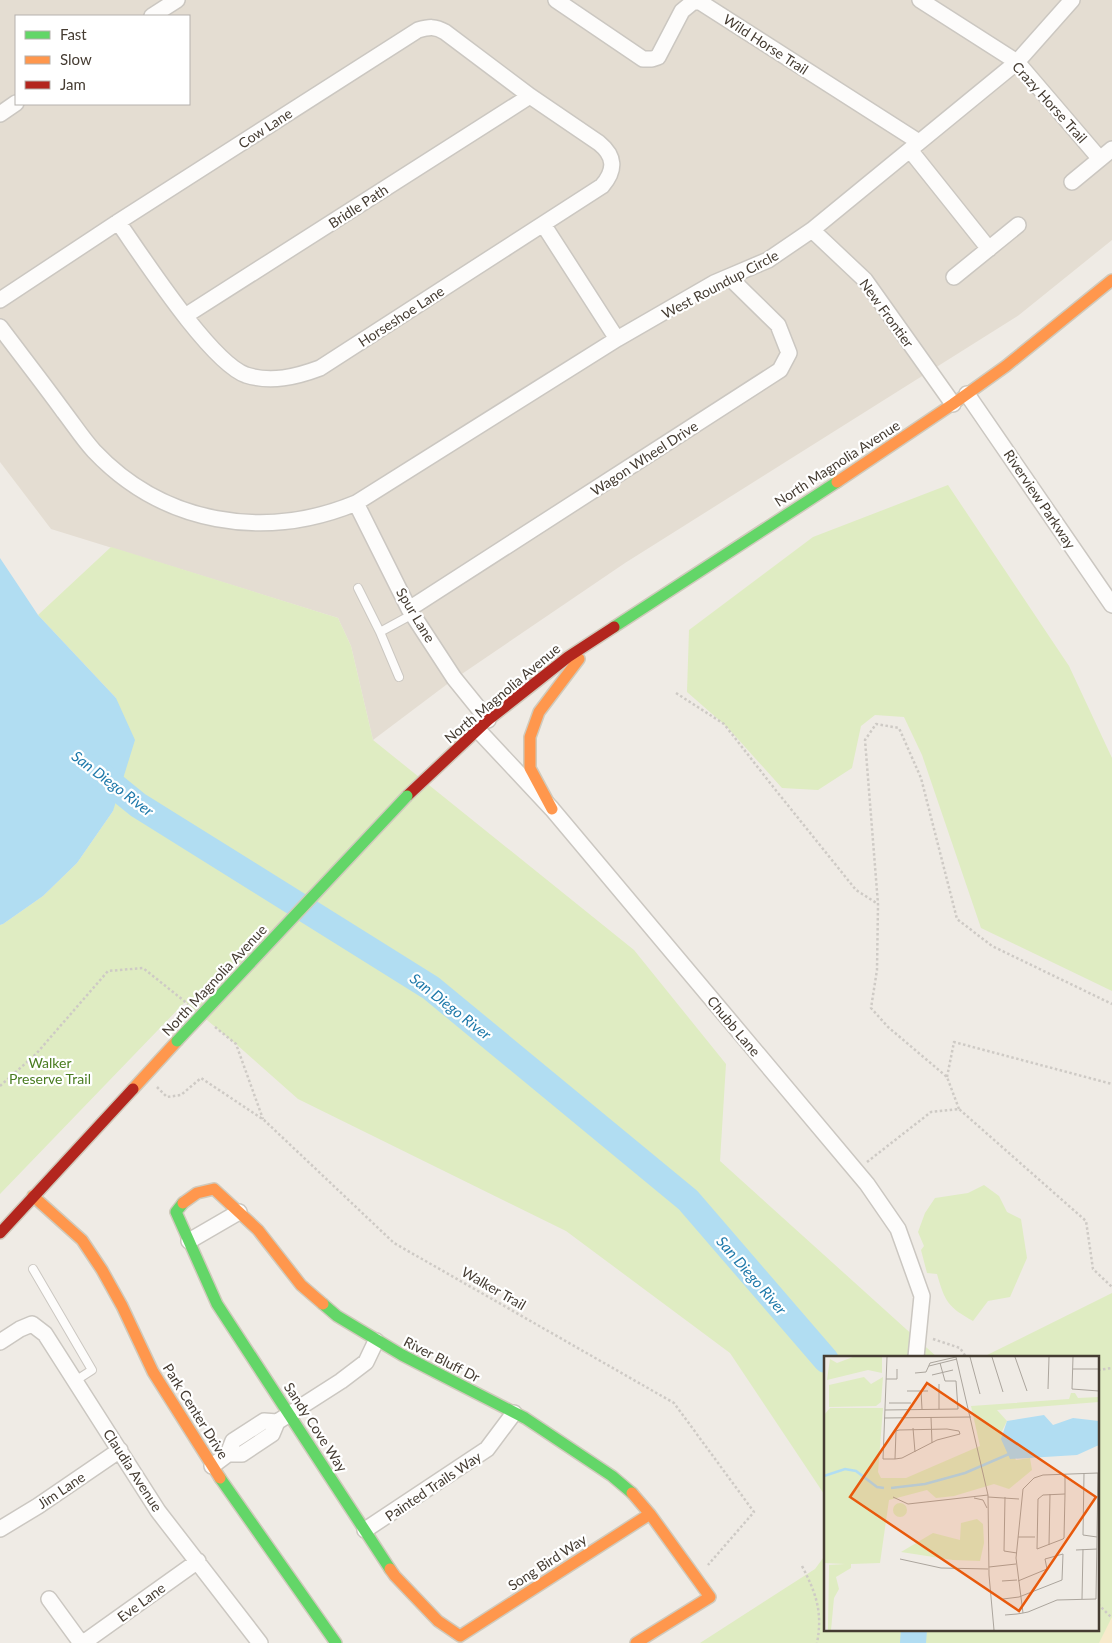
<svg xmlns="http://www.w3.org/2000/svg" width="1112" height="1643" font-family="Lato,sans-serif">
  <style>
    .residential { fill: #e4ddd2; fill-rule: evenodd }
    .green { fill: #dfecc2 }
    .sand { fill: #f7eacc }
    .water { fill: #b1ddf2 }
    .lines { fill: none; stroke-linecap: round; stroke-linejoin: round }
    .river { stroke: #b1ddf2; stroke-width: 26 }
    .lane-casing { stroke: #cbc7c1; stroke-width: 10 }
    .street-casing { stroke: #cbc7c1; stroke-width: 18 }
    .fast-casing { stroke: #d0cabc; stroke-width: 14 }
    .slow-casing { stroke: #d0cabc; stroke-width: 14 }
    .jam-casing { stroke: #d0cabc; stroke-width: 14 }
    .path { stroke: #cecac5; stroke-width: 2.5; stroke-dasharray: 2.5 2.5; stroke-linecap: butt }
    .lane { stroke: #fdfcfb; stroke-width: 8 }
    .street { stroke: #fdfcfb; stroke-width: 15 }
    .fast { stroke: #63d668; stroke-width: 11 }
    .slow { stroke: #ff974d; stroke-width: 11 }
    .jam { stroke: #b3261e; stroke-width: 11 }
    .fast-bridge-casing { stroke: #d0cabc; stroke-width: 14; stroke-linecap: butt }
    .fast-bridge { stroke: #63d668; stroke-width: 11 }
    .labels { text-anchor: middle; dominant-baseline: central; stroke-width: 4.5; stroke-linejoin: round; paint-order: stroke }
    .street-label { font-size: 14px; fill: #453c32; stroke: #fff }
    .park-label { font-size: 14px; fill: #497c20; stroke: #fff }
    .water-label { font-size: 15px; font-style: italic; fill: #1e79aa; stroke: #fff }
    .inset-river { fill: none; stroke: #b1ddf2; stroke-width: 2.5 }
    .inset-road { fill: none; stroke: #aba59d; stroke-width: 1 }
    .view { fill: #e8590c; fill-opacity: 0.15; stroke: #e8590c; stroke-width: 2.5 }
    .inset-edge { fill: none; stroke: #453c32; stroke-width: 2.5 }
  </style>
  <rect width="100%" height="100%" fill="#efebe5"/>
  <path class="residential" d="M0,0H1112V240L1019,315L625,563L450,682L373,740L351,646L338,618L51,529L0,462ZM16,16H189V104H16Z"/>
  <path class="green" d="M948,485L1069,666L1112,758V991L981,928L922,755L904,717L875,715L861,726L852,768L818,790L782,788L727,727L687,692L689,630L813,537Z
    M111,547L338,618L351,646L373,740L634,950L726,1064L720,1161L937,1357H826V1497L730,1353L566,1231L298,1099L236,1044L185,1002L0,1194V925L3,924L43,896L77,863L113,811L116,698L38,615Z
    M984,1185L999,1196L1007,1212L1021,1219L1027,1258L1010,1297L988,1301L973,1321C948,1307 945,1302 937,1274L927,1273L921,1250L924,1246L918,1232L925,1213L935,1198L968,1193Z
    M1112,1293V1643H700L815,1569L826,1554V1629H1098V1357H983Z"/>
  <path class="sand" d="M1112,1617V1643H1090H1099Z"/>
  <path class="water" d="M0,558L38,615L116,698L135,740L113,811L77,863L43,896L3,924L0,925Z"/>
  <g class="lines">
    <path class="river" d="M91,767L138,805L431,988L688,1200L826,1360
      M913,1643L914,1629"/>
    <g class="lane-casing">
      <path id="lane" d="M358,588L380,632L413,614
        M380,632L399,677
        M33,1269L92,1370L75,1381"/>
    </g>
    <g class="street-casing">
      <path id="street" d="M556,0L643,59H652L658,57L682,11L693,2H700L919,142
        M920,0L1017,62L1100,159
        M152,16L177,0
        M0,114L16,103
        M910,150L989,249
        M1072,182L1112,149
        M543,224L617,339
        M812,230L865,280L953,404
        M954,277L1018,225
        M0,300L118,222L418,30C429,27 435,26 445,32L530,96L599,143C615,156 616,170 602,186L320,368C296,377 271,383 246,375C210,362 142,256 118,222
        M185,316L530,96
        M0,327C21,355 43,383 64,412C74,425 83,439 94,451C163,524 264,541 356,503L617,339L714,283L768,260L812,230L1017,62L1072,0
        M967,394L1112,605
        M356,503L409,609L454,678L488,720
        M409,609L780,370L789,353L778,325L730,278
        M477,729L552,809L867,1184L898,1229L922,1296L916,1357
        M189,1241L239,1212
        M0,1342L20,1329L32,1324L45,1334L158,1511L260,1643
        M277,1422L341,1381L366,1362L376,1341
        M228,1454H242L272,1434L277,1422
        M212,1466L228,1454L233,1441L264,1421L277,1422
        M0,1529L38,1506L120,1450
        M365,1530L487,1449L514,1413
        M49,1599L81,1643
        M83,1643L198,1561"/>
    </g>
    <g class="fast-casing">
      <path id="fast" d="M614,627L837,482
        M183,1203L176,1212L217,1304L390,1569
        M323,1304L337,1316L402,1355L525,1418L612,1476L632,1493
        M220,1478L336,1643"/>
    </g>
    <g class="slow-casing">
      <path id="slow" d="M837,482L953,404L1006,366L1112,280
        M552,809L530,768V737L539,712L579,659
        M133,1089L177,1041
        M33,1196L82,1240L102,1270L122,1306L153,1372L220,1478
        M183,1203L197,1193L214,1189L258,1230L301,1285L323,1304
        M632,1493L650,1514L710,1597L636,1643
        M390,1569L395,1576L438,1621L460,1636L650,1514"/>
    </g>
    <g class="jam-casing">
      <path id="jam" d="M407,796L488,720L568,657L614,627
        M0,1233L133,1089"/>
    </g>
    <path class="path" d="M676,693L724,724L774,788L856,890L878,904
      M215,1027L236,1044L263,1119
      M947,1077L954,1042L1112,1084
      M0,1086L36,1054L108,971L143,968L188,1004
      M157,1087L167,1097L181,1095L201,1078L264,1120L394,1243L674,1403L754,1512L708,1565
      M959,1109L947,1077L888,1027L871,1008L877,970L878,904L865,740L876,724L899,728L921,778L957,919L992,946L1112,1004
      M867,1162L931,1112L959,1109L1086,1221L1093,1269L1112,1287
      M933,1339L960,1348L966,1357
      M1098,1370L1112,1368
      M802,1566C816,1593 823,1612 817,1643
      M1098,1604L1112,1618"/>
    <use href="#lane" class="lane"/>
    <use href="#street" class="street"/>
    <use href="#fast" class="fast"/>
    <use href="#slow" class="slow"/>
    <use href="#jam" class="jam"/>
    <g class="fast-bridge-casing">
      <path id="fast-bridge" d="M177,1041L407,796"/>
    </g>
    <use href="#fast-bridge" class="fast-bridge"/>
  </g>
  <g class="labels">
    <g class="street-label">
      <text transform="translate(766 44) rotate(33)">Wild Horse Trail</text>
      <text transform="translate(1050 102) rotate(48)">Crazy Horse Trail</text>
      <text transform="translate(265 128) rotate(-33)">Cow Lane</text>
      <text transform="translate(358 206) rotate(-33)">Bridle Path</text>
      <text transform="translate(720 284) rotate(-28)">West Roundup Circle</text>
      <text transform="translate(887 313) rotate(54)">New Frontier</text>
      <text transform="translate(401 316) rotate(-33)">Horseshoe Lane</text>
      <text transform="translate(644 458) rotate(-33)">Wagon Wheel Drive</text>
      <text transform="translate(837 463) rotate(-33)">North Magnolia Avenue</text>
      <text transform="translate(1040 499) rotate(56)">Riverview Parkway</text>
      <text transform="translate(416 615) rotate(59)">Spur Lane</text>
      <text transform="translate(502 693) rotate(-40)">North Magnolia Avenue</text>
      <text transform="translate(214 980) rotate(-47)">North Magnolia Avenue</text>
      <text transform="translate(734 1026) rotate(50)">Chubb Lane</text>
      <text transform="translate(494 1288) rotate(30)">Walker Trail</text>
      <text transform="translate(442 1359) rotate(27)">River Bluff Dr</text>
      <text transform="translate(196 1411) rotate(58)">Park Center Drive</text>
      <text transform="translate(316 1427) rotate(57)">Sandy Cove Way</text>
      <text transform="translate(133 1470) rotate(57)">Claudia Avenue</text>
      <text transform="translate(433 1486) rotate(-34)">Painted Trails Way</text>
      <text transform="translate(61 1490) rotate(-34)">Jim Lane</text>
      <text transform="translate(547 1562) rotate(-33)">Song Bird Way</text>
      <text transform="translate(141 1602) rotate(-36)">Eve Lane</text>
    </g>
    <g class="park-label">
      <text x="50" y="1062">Walker<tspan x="50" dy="16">Preserve Trail</tspan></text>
    </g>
    <g class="water-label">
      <text transform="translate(113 783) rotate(37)">San Diego River</text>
      <text transform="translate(451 1006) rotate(38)">San Diego River</text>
      <text transform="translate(752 1275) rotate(49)">San Diego River</text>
    </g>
  </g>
  <g transform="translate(824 1356)">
    <rect width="275" height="275" fill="#efebe5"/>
    <path d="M29,1H58V17L44,14L3,24L6,3L13,7ZM40,21L47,28L59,21L57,46L52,50L5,51V29ZM247,37H251L254,42L275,41V46L173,54L183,65L177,77L192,104L206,102L208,114L185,133L170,128L130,140L112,142L103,134L65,144L56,207L27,208V212L12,221L15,233L10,242L7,274H4L5,209L21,208L0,207V59L6,52H59L54,116L57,122H82L156,90L147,50L245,43ZM69 154a7 7 0 1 1 14 0a7 7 0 1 1-14 0ZM153,163L159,168L160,187L156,205L129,204L77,196L109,177L136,184L137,167Z" fill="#dfecc2"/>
    <path d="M220,59L229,69L249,62L275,65V89L253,99L186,103L177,83L183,65Z" fill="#b1ddf2"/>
    <path class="inset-river" d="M0,120L21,113L32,115L53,131L60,132M67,132L101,128L141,117L185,98"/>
    <path class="inset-road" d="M63,1L59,103H71L78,102L113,84L136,78L135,75L123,73L75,74L72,75L71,103M132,1L164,139L165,219L170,274M146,1L156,38M168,1L179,36M191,1L203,35M249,1L248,33L275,35M105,10L133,3M249,13H275M91,17L102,16L106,7L132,1M108,19L129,14M62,23H73V13M224,33L225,1M83,35H104M97,35L98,53M65,47H87M115,53V28M61,54L134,53L132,25H121L116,7M107,61L108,87M60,62L147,61M89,72L91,96M260,117L259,179L273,181M241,138L219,139L214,143L213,193L239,183L240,182L241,138V118M69,141L84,148L164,139M164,141L195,143M181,141L180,195L193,197M150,142L159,144L163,152M194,181H211M225,189L226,138M252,194L273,193M76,203L117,212L164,213M165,211L192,208M178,225L193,224M179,243L195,241L238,224L239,198L221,203L223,213L194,225M258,243L259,193M181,259L193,258L199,257L204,256L233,244L272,243L274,117L219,119L210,122L199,133L192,202L199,257"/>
    <path class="view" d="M103,27L272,141L195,255L26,141Z"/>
    <rect width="275" height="275" class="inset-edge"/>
  </g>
  <rect x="15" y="15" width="175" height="90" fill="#ffffff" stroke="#b5b1ad"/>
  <rect x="25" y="31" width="25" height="8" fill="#63d668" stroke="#b5b1ad"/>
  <text x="60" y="40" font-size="15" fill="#453c32">Fast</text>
  <rect x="25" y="56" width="25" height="8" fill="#ff974d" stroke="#b5b1ad"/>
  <text x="60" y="65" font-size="15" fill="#453c32">Slow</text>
  <rect x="25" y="81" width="25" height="8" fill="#b3261e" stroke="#b5b1ad"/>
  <text x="60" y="90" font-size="15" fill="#453c32">Jam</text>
</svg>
